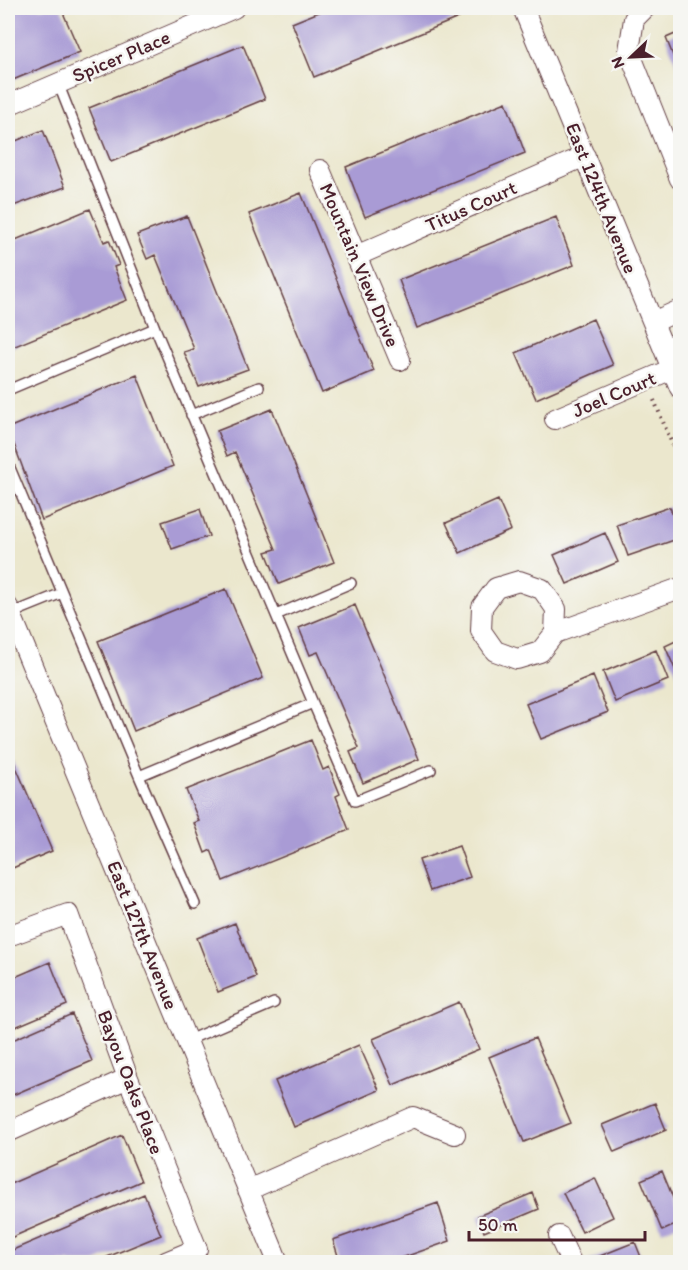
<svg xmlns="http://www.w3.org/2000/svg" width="688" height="1270" font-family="Itim,sans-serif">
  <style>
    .building { fill: #a99bd5 }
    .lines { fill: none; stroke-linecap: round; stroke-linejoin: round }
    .lane-casing { stroke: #623d43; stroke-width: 12 }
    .street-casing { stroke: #623d43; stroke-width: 22 }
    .path { stroke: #623d43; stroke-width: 4; stroke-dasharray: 1.5 4.5; stroke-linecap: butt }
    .lane { stroke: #fff; stroke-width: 9 }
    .street { stroke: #fff; stroke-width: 20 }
    .labels { text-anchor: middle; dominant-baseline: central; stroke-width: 5; stroke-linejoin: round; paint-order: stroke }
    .street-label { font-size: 20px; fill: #4a1f2b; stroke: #f6f6f2 }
  </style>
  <rect width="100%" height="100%" fill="#f6f6f2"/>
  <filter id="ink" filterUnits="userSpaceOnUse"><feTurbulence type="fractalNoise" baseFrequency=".0167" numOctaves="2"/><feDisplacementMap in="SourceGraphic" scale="12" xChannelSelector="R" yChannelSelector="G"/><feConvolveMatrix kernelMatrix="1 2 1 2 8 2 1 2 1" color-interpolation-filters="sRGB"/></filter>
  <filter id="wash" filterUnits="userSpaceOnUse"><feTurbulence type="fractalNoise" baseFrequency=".008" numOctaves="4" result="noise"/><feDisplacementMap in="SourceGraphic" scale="24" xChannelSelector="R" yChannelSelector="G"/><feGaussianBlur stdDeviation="1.35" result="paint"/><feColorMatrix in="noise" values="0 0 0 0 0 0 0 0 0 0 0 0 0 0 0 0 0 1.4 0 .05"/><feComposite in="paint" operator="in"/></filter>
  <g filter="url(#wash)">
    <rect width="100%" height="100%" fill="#ebe7cd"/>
    <g id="blocks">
      <path class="building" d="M8,8H61L80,52L8,82Z
        M329,8H465L468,14L314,77L292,23Z
        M680,32V73L666,38Z
        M243,45L265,99L111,162L89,108Z
        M506,102L525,153L365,217L346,167Z
        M43,130L65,187L8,208V144Z
        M301,193L374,371L322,393L249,214Z
        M90,209L104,242L109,240L119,265L114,267L127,300L8,349V243Z
        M187,216L248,369L199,387L184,352L194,349L155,255L147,259L137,235Z
        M556,217L574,265L417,328L399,280Z
        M593,319L613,365L536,399L516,353Z
        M137,375L173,466L42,520L8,428Z
        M272,409L334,562L279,584L266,552L276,549L235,452L227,456L217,431Z
        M498,500L511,530L460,553L446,523Z
        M670,507L680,538L628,556L617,525Z
        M200,509L209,536L172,549L162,522Z
        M605,533L618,562L567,584L554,555Z
        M226,589L263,678L134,731L98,641Z
        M355,605L419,759L363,783L350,752L359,748L318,652L310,655L299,628Z
        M680,639V675L678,676L665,646Z
        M656,650L668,680L615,702L603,672Z
        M593,676L608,712L541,739L526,704Z
        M311,740L323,770L329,767L340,794L336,796L349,830L223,881L211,850L205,853L194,823L199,821L186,790Z
        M8,748L52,851L8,870Z
        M459,846L470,877L430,891L419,860Z
        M235,923L256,977L218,992L197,938Z
        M50,962L67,1005L8,1030V980Z
        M459,1002L479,1049L393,1085L373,1039Z
        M72,1014L92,1061L8,1097V1042Z
        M535,1038L571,1123L524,1142L489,1057Z
        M359,1045L379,1090L294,1127L275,1081Z
        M655,1103L666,1130L614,1152L602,1125Z
        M122,1135L141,1181L8,1239V1185Z
        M662,1171L680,1215V1223L662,1231L641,1180Z
        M595,1178L613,1217L582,1232L563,1193Z
        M533,1193L539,1209L484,1232L478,1216Z
        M144,1194L161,1235L95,1262H8V1252Z
        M438,1203L450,1241L390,1262H340L333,1240Z
        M635,1242L643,1262H585Z"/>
    </g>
  </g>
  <g filter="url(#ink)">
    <use href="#blocks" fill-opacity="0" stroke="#623d43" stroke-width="1.5"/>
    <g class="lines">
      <g class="lane-casing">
        <path id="lane" d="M58,83L155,328
          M8,390L155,328L313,703L139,776L8,463
          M191,415L259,387
          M10,614L62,593
          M276,615L351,583
          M313,703L355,801L431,770
          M139,776L195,904
          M186,1041L274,1003"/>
      </g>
      <g class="street-casing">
        <path id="street" d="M523,8L680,388
          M645,8L634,19L629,51L680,179
          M8,105L234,8
          M320,170L400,360
          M356,256L585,156
          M653,322L680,310
          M664,349L680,342
          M555,419L672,369
          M8,607L278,1262
          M555,633L556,609L542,589L519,581L496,588L482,607L481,631L495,651L517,659L540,652L555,633L680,588
          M8,936L68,914L128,1078L197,1249L166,1262
          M8,1132L128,1078
          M248,1190L413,1117L455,1134
          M559,1236L571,1262"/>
      </g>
      <path class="path" d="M654,400L680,463"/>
      <use href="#lane" class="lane"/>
      <use href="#street" class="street"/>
    </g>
  </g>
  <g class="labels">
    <g class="street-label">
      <text transform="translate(121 56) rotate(-23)">Spicer Place</text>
      <text transform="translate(602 198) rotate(68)">East 124th Avenue</text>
      <text transform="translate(471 206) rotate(-24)">Titus Court</text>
      <text transform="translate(360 265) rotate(67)">Mountain View Drive</text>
      <text transform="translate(614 394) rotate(-23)">Joel Court</text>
      <text transform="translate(143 935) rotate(68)">East 127th Avenue</text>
      <text transform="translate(131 1082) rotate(69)">Bayou Oaks Place</text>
    </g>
  </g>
  <rect width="688" height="1270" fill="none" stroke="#f6f6f2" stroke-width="30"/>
  <g transform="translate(631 57) rotate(247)" stroke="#f6f6f2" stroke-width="4.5" paint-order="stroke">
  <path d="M0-4.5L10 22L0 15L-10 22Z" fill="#4a1f2b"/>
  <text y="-9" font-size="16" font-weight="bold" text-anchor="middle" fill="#4a1f2b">N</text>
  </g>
  <path d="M469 1231v9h176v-9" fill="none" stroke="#4a1f2b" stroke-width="3"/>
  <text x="478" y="1231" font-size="18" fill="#4a1f2b" stroke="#f6f6f2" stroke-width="4.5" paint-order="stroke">50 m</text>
</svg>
